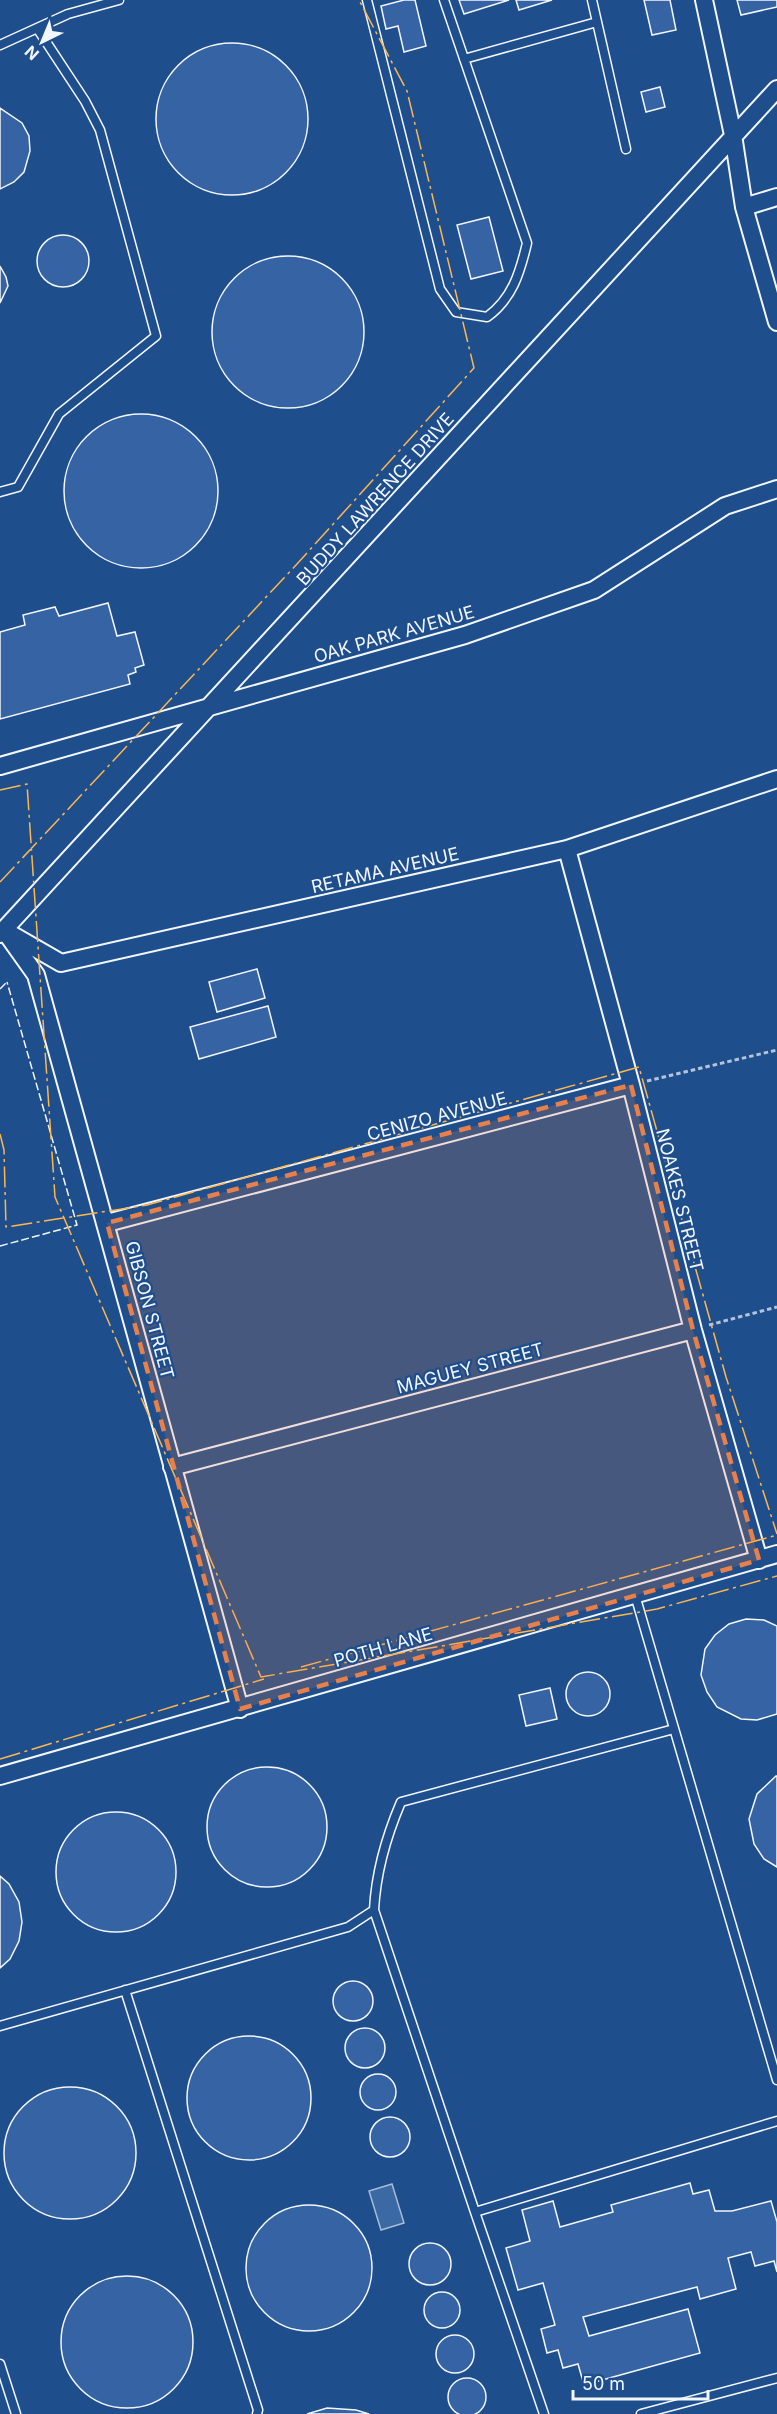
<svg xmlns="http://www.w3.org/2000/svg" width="777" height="2414" font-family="Inter,sans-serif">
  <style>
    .water { fill: #3b69a3; stroke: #a8bbd7; stroke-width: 1.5 }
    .building { fill: #3563a3; stroke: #f2f6ff; stroke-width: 1.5 }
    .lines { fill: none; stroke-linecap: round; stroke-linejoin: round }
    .lane-casing { stroke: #f2f6ff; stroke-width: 11 }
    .street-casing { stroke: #f2f6ff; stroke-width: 20 }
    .path { stroke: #b3c4dc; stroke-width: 3; stroke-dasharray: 4.5 3; stroke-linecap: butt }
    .lane { stroke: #1f4e8c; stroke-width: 8 }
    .street { stroke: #1f4e8c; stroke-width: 16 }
    .fence { stroke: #f2f6ff; stroke-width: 1.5; stroke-dasharray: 8 3; stroke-linecap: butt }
    .power { stroke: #ffb74d; stroke-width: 1.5; stroke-dasharray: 21 4.5 3 4.5; stroke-linecap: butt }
    .marked { fill: #ea8049; fill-opacity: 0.2; stroke: #ea8049; stroke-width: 4.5; stroke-dasharray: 12 8; stroke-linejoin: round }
    .labels { text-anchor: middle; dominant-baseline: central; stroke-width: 4.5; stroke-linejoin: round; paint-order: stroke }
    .street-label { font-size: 18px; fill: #f2f6ff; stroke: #1f4e8c }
  </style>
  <rect width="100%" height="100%" fill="#1f4e8c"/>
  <path class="water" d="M392,2184L404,2223L381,2230L369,2191Z"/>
  <path class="building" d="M404,0H415L426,46L404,52L398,26L386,29L381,6Z
    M459,0H509L464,14Z
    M516,0H552L519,10Z
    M644,0H670L676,30L652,35Z
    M737,0H777V7L741,15Z
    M156 119a76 76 0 1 1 152 0a76 76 0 1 1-152 0Z
    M660,87L665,107L646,112L641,92Z
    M0,108L22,123L29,136L30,151L24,172L14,182L0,189Z
    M489,217L503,271L471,279L457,225Z
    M37 261a26 26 0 1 1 52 0a26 26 0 1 1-52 0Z
    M212 332a76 76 0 1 1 152 0a76 76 0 1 1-152 0Z
    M0,266L6,277L8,286L0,303Z
    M64 491a77 77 0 1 1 154 0a77 77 0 1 1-154 0Z
    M108,603L117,636L135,632L144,665L135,668L136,672L128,675L130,684L0,719V632L25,625L23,615L55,607L59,616Z
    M257,969L265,998L217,1012L209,982Z
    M268,1006L276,1037L199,1059L190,1027Z
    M746,1619L764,1620L777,1626V1714L757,1720L741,1719L717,1707L707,1692L701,1675L705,1649L715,1635L729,1624Z
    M566 1694a22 22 0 1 1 44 0a22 22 0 1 1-44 0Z
    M550,1688L557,1719L526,1726L519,1695Z
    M207 1827a60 60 0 1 1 120 0a60 60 0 1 1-120 0Z
    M776,1776H777V1867L764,1859L754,1844L749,1819L757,1794Z
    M56 1872a60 60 0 1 1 120 0a60 60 0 1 1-120 0Z
    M0,1876L9,1884L19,1902L22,1922L19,1941L10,1959L0,1968Z
    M333 2001a20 20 0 1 1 40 0a20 20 0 1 1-40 0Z
    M345 2048a20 20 0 1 1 40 0a20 20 0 1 1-40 0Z
    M187 2098a62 62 0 1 1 124 0a62 62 0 1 1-124 0Z
    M360 2092a18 18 0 1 1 36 0a18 18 0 1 1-36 0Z
    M4 2153a66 66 0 1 1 132 0a66 66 0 1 1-132 0Z
    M370 2137a20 20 0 1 1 40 0a20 20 0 1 1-40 0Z
    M690,2183L693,2194L709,2190L715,2211H732L771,2201L777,2222V2272L774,2261L755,2266L751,2252L728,2258L736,2289L700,2299L697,2287L583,2317L589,2336L688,2309L700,2353L584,2385L578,2364L563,2368L558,2350L547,2353L541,2329L555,2325L543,2283L518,2290L506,2248L530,2241L522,2210L553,2201L560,2227L613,2212L611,2205Z
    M246 2268a63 63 0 1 1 126 0a63 63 0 1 1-126 0Z
    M409 2264a21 21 0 1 1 42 0a21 21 0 1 1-42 0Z
    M61 2342a66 66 0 1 1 132 0a66 66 0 1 1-132 0Z
    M424 2310a18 18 0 1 1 36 0a18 18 0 1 1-36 0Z
    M436 2354a19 19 0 1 1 38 0a19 19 0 1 1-38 0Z
    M448 2397a19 19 0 1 1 38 0a19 19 0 1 1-38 0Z
    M327,2408L356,2410L369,2414H307Z"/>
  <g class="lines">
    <g class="lane-casing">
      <path id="lane" d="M367,0L440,289L456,312L487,317C512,299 520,273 527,243L444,0
        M592,0L626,149
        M0,45L68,14L119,0
        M464,59L597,22
        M0,492L18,487L59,414L156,336L100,130L85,101L37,28
        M635,1595L777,2080
        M374,1910L475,2212L777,2121
        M125,1990L258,2410L257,2414
        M0,2026L348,1927L374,1910C376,1872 386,1837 401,1802L674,1729
        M475,2212L544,2414
        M0,2364L16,2414
        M641,2414L777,2378"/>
    </g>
    <g class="street-casing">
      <path id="street" d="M704,0L733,135L744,207L777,322
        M744,207L777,197
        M0,766L465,635L594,590L725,506L777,489
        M567,849L631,1085L693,1330L759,1560
        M4,930L36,975L240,1709
        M9,933L61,963L567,849L777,779
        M0,934L777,89
        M107,1223L631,1085
        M172,1467L693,1330
        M0,1776L777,1554"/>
    </g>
    <path class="path" d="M647,1081L777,1050
      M709,1325L777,1307"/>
    <use href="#lane" class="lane"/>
    <use href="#street" class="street"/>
    <path class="fence" d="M0,989L7,982
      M0,1246L77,1225L7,982"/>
    <path class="power" d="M0,790L27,784L55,1197L261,1677L657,1609L777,1576
      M0,882L297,564L474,368L407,91L359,0
      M0,1134L4,1150L6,1227L147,1205L639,1067L726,1377L777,1534
      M301,1667L777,1535
      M0,1759L264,1679"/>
  </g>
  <path class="marked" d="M631,1085L693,1330L759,1560L240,1709L107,1223Z"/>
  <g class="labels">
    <g class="street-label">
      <text transform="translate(375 499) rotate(-48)">BUDDY LAWRENCE DRIVE</text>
      <text transform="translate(394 634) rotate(-16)">OAK PARK AVENUE</text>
      <text transform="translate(385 870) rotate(-13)">RETAMA AVENUE</text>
      <text transform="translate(437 1116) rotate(-15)">CENIZO AVENUE</text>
      <text transform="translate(680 1200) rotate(76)">NOAKES STREET</text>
      <text transform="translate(150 1310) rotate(75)">GIBSON STREET</text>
      <text transform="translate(470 1368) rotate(-15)">MAGUEY STREET</text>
      <text transform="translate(383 1647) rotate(-16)">POTH LANE</text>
    </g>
  </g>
  <g transform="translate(42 42) rotate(223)" stroke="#1f4e8c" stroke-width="4.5" paint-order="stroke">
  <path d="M0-4.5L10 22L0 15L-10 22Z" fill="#f2f6ff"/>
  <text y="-9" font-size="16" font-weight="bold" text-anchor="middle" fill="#f2f6ff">N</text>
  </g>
  <path d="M573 2390v9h135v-9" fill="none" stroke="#f2f6ff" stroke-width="3"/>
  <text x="582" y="2390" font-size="18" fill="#f2f6ff" stroke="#1f4e8c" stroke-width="4.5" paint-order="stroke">50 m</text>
</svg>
